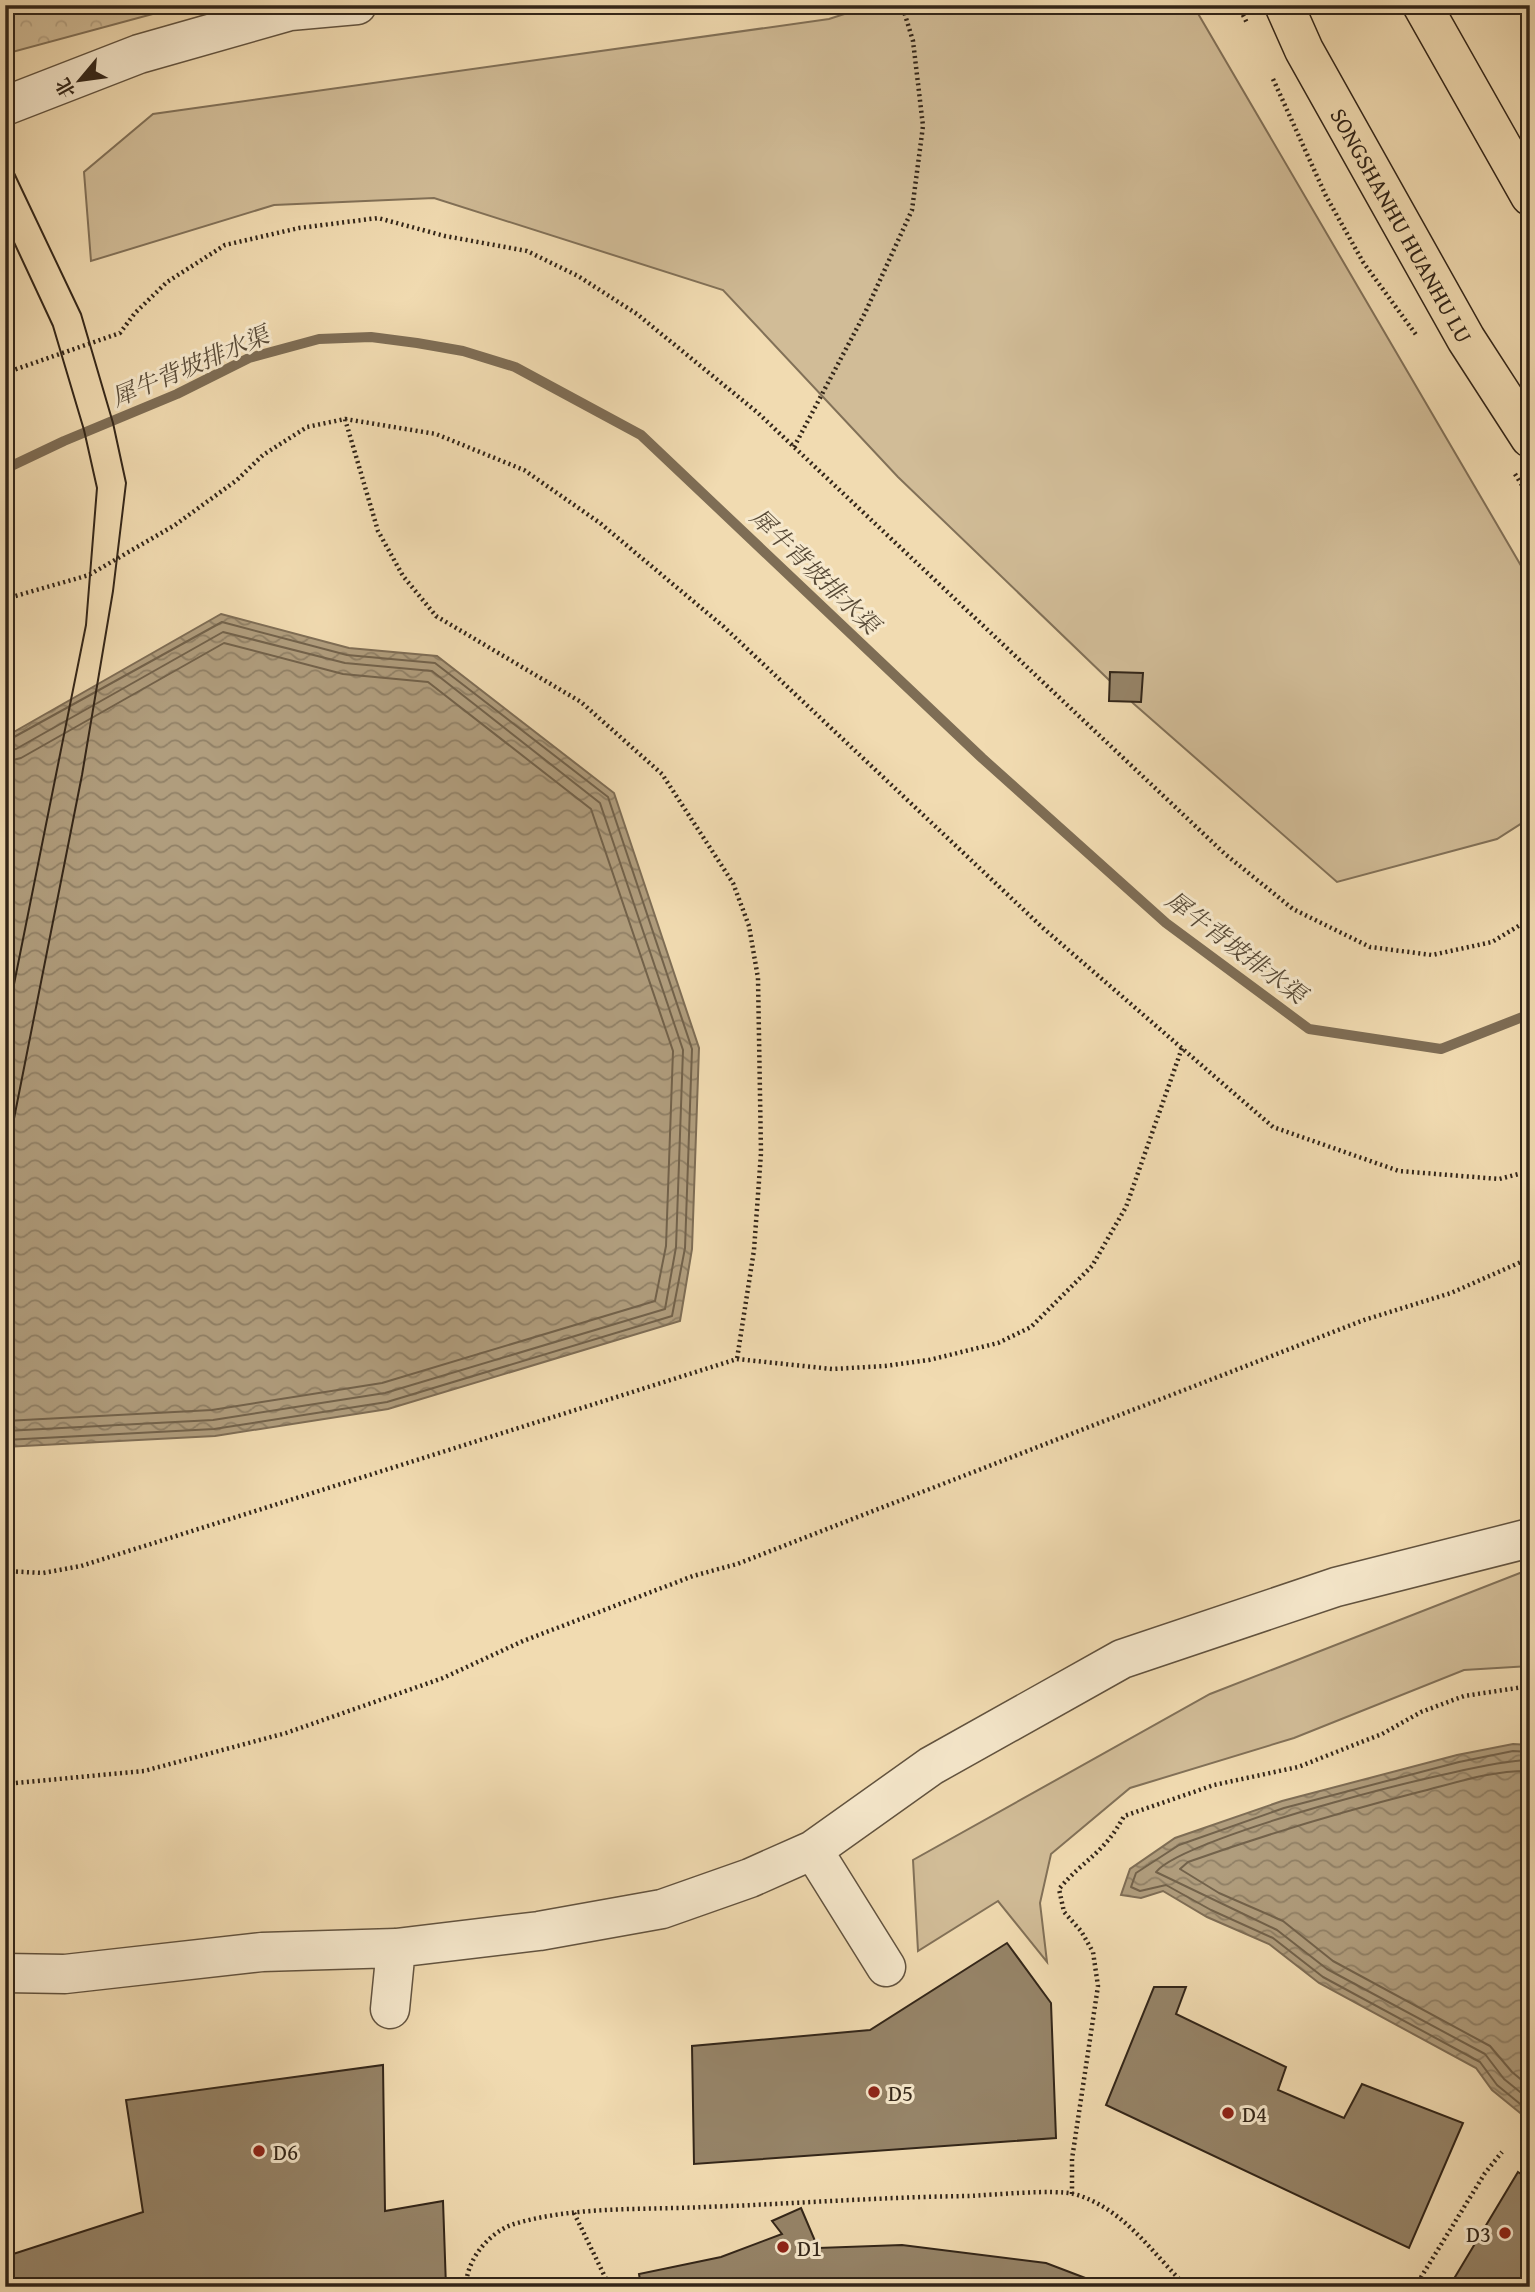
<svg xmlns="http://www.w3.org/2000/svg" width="1535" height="2292" font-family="'Gentium Book Plus','Noto Serif SC',serif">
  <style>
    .green { fill: #d1bc97; stroke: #827158; stroke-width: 2 }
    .forest { fill: url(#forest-crowns); stroke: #827158; stroke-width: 2 }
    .water { fill: url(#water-waves); stroke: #7e6d55; stroke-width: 2 }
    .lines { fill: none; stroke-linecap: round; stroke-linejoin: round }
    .shore { stroke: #72624b; stroke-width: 2 }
    .stream { stroke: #7e6d55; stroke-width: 10 }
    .building { fill: #968468; stroke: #332619; stroke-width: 2 }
    .minor-casing { stroke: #62533f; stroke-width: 41 }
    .major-casing { stroke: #332619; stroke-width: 41 }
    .path { stroke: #332619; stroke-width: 4.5; stroke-dasharray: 2 3.5; stroke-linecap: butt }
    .minor { stroke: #f6e8cc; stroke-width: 38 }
    .major { stroke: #f1dbb1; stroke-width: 38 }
    .tram { stroke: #332619; stroke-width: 2 }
    .poi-dot { fill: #8f2418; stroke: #f6e8cc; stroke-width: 2.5 }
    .labels { text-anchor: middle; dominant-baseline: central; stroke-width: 6; stroke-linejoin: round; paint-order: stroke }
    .street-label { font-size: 23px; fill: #332619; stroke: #f6e8cc }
    .poi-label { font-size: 23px; fill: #332619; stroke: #f6e8cc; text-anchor: start }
    .water-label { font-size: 24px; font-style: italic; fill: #584a37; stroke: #f6e8cc }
  </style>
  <defs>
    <pattern id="forest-crowns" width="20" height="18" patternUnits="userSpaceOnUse" patternTransform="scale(1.75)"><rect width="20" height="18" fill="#d1bc97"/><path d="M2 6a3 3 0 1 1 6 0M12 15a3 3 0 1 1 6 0" fill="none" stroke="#b4a182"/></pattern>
    <pattern id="water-waves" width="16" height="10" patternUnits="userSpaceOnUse" patternTransform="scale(1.75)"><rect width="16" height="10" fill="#b09d7d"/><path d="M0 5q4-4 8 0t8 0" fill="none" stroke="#908066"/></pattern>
  </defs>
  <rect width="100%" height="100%" fill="#f1dbb1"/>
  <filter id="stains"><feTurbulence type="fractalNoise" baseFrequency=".00286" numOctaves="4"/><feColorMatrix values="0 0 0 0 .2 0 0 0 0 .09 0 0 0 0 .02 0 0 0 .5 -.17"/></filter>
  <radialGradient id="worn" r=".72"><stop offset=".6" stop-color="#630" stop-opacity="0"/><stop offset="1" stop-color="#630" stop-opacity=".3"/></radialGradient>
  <path class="green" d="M872,5H1193L1530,581V818L1497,839L1337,882L1134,704L898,477L723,290L434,198L274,205L91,261L84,172L153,114L829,19Z
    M1530,1569V1666L1464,1670L1294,1738L1130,1788L1051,1854L1040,1903L1047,1962L998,1901L918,1951L913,1860L1210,1694Z"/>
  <path class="forest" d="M5,5H186L5,54Z"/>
  <path class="water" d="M221,614L349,648L437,656L614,793L699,1048L692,1249L680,1321L388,1409L215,1436L5,1447V737Z
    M1513,1744L1530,1745V2121L1492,2090L1476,2068L1319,1983L1269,1944L1207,1917L1163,1891L1141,1898L1121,1895L1130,1869L1175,1838L1282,1801L1457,1755Z"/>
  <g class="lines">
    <path class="shore" d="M5,742L222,622L347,655L435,663L608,797L692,1049L685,1248L672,1316L387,1402L214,1429L5,1440
      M5,751L16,749L223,632L345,663L432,671L600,803L683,1050L676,1247L665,1309L385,1393L213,1420L5,1431
      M5,762L21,758L224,643L343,674L428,682L591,809L673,1051L666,1246L655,1301L382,1383L212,1410L5,1421
      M1530,1752L1513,1751L1459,1762L1284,1808L1179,1845L1136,1873L1131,1887L1140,1891L1166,1885L1211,1910L1273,1938L1323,1977L1480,2062L1497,2085L1530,2112
      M1530,1760C1477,1760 1184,1836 1156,1872L1277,1930L1327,1969L1485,2054L1504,2079L1530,2100
      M1530,1771C1493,1770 1455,1783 1419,1792C1341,1812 1264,1835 1188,1862L1180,1869L1219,1893L1283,1921L1333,1961L1490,2046L1512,2072L1530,2087"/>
    <path class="stream" d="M5,469L64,441L177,394L249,358L319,339L371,337L417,343L463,351L515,367L641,435L982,758L1166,923L1309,1029L1441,1049L1530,1014"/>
  </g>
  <path class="building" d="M1110,672L1143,673L1141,702L1109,701Z
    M1007,1943L1051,2003L1056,2138L694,2164L692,2046L870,2030Z
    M1154,1987H1186L1176,2014L1286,2067L1278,2090L1320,2108L1344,2118L1362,2084L1463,2123L1409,2248L1106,2105Z
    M383,2065L385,2211L443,2201L446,2287H11L10,2255L143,2212L126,2100Z
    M1518,2172L1530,2180V2287H1449Z
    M801,2208L818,2248L902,2245L1046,2263L1109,2287H641L639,2274L721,2257L782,2234L772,2221Z"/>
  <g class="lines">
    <g class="minor-casing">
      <path id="minor" d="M5,106L139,54L290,11L357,5
        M813,1850L886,1967
        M5,1973L65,1974L262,1952L396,1948L539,1931L662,1909L750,1878L813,1850L931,1766L1122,1659L1336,1587L1530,1538
        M390,2009L396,1948"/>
    </g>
    <g class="major-casing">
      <g id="major">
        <path id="s1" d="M1284,5L1304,50L1466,339L1530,438"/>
        <path d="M1422,5L1530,196"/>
      </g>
    </g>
    <path class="path" d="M1238,5L1247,23
      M1273,79L1326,196L1363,262L1417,336
      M5,373L120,333L135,313L167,282L225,245L299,228L378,218L445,236L527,251L578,276L637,314L758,413L1225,854L1293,909L1370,947L1432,955L1492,942L1530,919
      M345,419L378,531L403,576L436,616L581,702L662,774L733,883L749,926L758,978L761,1153L754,1250L737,1359
      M794,447L865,313L912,210L923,126L913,41L902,5
      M1515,474L1530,498
      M5,599L89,575L175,525L237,480L263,455L307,427L345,419L436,434L524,470L600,523L724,627L1043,928L1273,1127L1399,1171L1499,1179L1530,1171
      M5,1571L43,1573L81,1566L737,1359L832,1369L885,1366L929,1360L998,1343L1031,1327L1092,1266L1126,1207L1182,1048
      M5,1784L144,1771L286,1733L443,1678L523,1641L693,1576L737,1564L1364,1320L1451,1293L1530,1258
      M1072,2194V2159L1098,1986L1093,1952L1081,1931L1064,1912L1059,1889C1084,1859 1104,1854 1124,1816L1214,1785L1298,1767L1382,1734L1421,1712L1464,1696L1530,1686
      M574,2213L608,2283L605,2287
      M466,2287C466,2260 489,2232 514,2224C574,2206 642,2210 704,2207C792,2204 880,2197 968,2196C993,2195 1054,2189 1074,2194C1124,2208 1152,2253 1187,2287
      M1415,2287L1485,2173L1502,2152"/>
    <use href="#minor" class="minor"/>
    <use href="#major" class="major"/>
    <path class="tram" d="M5,154L81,314L113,423L126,483L113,591L82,775L5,1164
      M5,223L53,326L84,430L97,488L86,625L5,1029"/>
  </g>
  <g class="poi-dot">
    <circle cx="874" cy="2092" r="7"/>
    <circle cx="1228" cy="2113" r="7"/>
    <circle cx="259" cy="2151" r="7"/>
    <circle cx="1505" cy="2233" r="7"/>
    <circle cx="783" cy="2247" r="7"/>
  </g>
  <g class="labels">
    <g class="street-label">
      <text stroke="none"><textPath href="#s1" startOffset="250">SONGSHANHU HUANHU LU</textPath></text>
    </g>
    <g class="poi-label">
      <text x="888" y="2092">D5</text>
      <text x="1242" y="2113">D4</text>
      <text x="273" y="2151">D6</text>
      <text x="1491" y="2233" text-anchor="end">D3</text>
      <text x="797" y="2247">D1</text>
    </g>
    <g class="water-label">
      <text transform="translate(190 366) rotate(-23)">犀牛背坡排水渠</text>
      <text transform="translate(815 571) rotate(44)">犀牛背坡排水渠</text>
      <text transform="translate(1236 947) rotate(37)">犀牛背坡排水渠</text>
    </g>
  </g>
  <rect width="1535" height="2292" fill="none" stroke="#f1dbb1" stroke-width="28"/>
  <rect x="7" y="7" width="1521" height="2278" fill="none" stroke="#332619" stroke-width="3.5"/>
  <rect x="14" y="14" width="1507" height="2264" fill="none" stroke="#332619" stroke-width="2"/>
  <g transform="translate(80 80) rotate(241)" stroke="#f6e8cc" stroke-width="5" paint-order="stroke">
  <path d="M0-5L12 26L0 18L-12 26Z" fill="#332619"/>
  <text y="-10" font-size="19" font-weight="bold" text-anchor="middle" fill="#332619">北</text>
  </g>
  <rect width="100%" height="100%" filter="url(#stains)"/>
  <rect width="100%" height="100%" fill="url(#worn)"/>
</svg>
